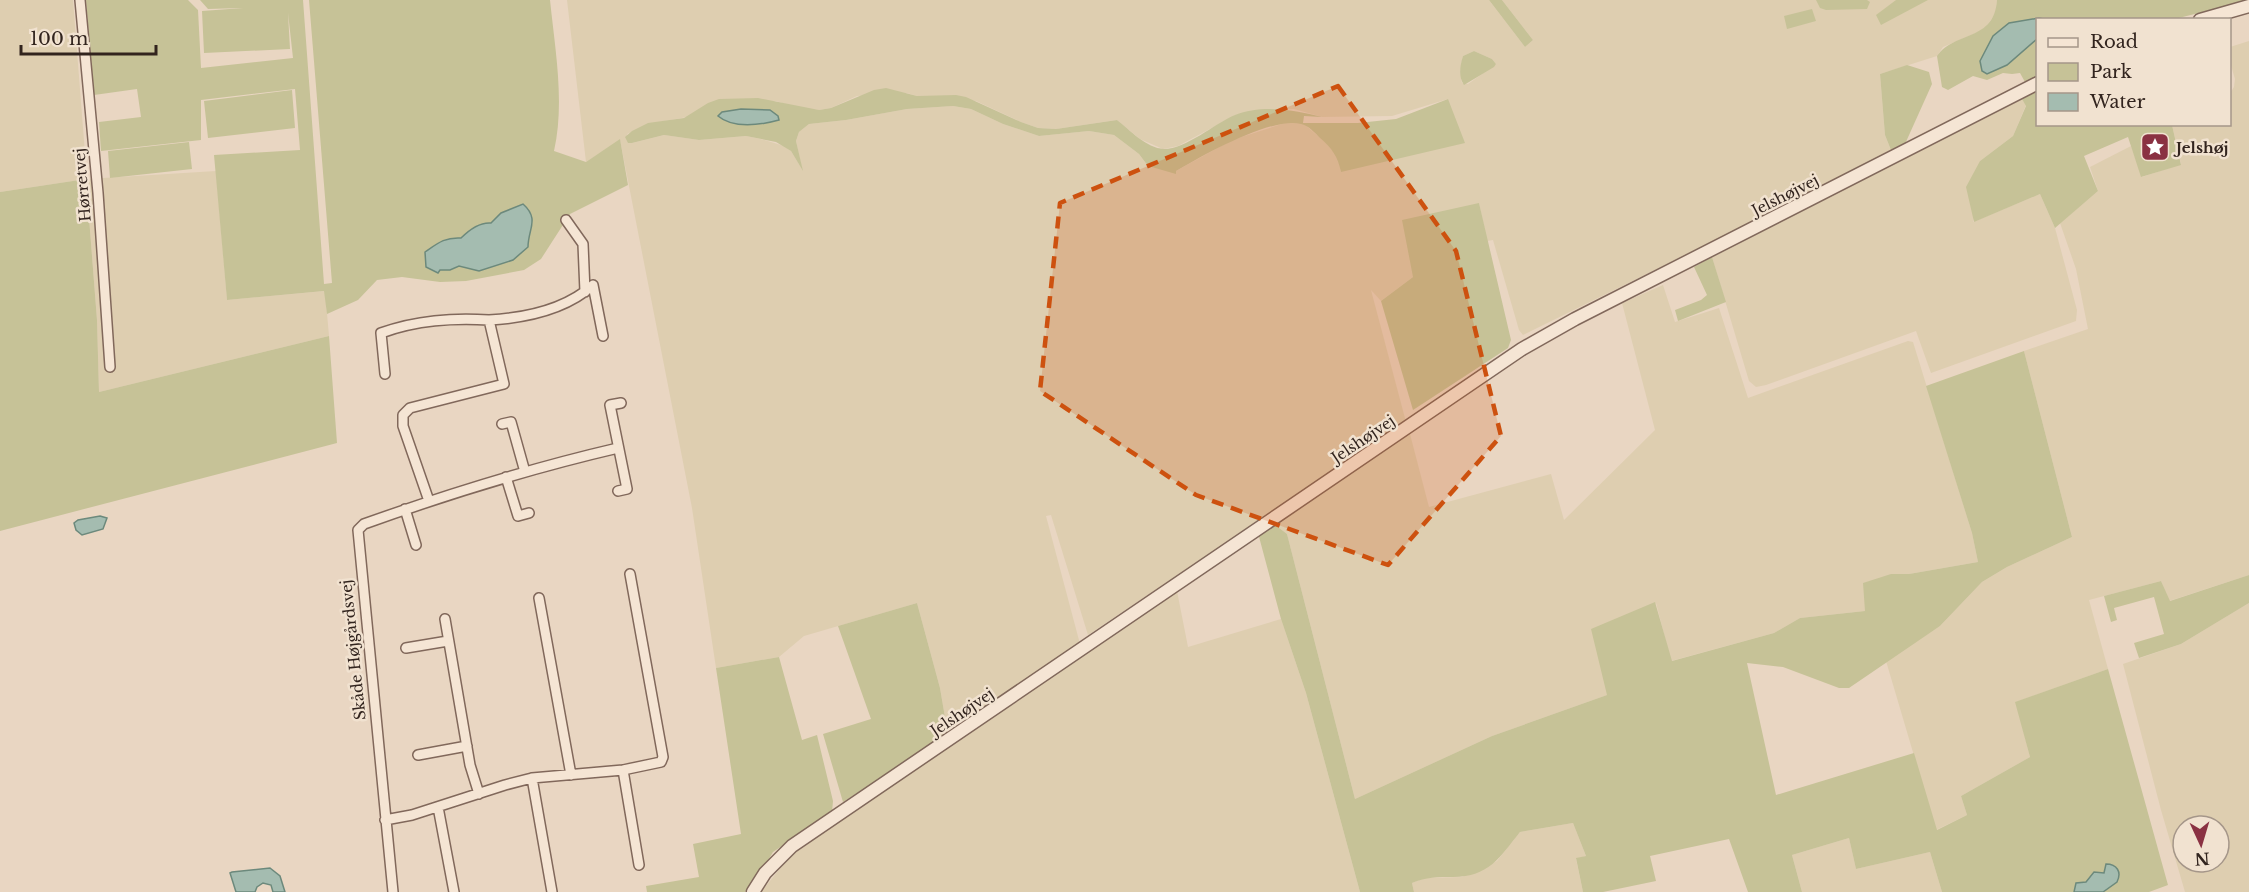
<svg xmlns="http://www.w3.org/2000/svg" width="2249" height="892" font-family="'Libre Baskerville',serif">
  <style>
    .farmland { fill: #deceb0; fill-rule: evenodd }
    .green { fill: #c6c297 }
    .water { fill: #a4bcb0; stroke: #6c897c; stroke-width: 1.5 }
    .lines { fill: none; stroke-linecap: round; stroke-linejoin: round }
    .minor-casing { stroke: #81685b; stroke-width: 12 }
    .tertiary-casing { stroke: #81685b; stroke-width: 15 }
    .minor { stroke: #f5e5d4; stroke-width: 9 }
    .tertiary { stroke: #f5e5d4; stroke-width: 12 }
    .marked { fill: #cd510f; fill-opacity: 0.2; stroke: #cd510f; stroke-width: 4.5; stroke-dasharray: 12 8; stroke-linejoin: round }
    .labels { text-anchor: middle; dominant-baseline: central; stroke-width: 5; stroke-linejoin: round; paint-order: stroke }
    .poi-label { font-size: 15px; font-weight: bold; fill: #32241e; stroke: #f1e2d0; text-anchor: start }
    .street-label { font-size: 15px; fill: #32241e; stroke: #f1e2d0 }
  </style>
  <rect width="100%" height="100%" fill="#e9d6c2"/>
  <path class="farmland" d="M0,0H73L87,179L216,171L227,300L325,291L329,336L99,392L97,320L86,179L0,192Z
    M567,0H1489L1525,47L1533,40L1502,0H1997L1996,12L1985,29L1943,47L1937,56L1880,74L1885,135L1891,150L1825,186L1523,335L1519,330L1493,240L1487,241L1479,203L1413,277L1381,301L1371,290L1406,422L1088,635L1051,515L1046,516L1080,644L948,735L940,688L917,603L804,636L779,657L716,668L692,508L620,140L586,162ZM1474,51L1492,59L1496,64L1468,84L1462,83L1460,71L1463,56ZM907,93L917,96H939L976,101L1021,122L1038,128L1056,129L1117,120L1140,139L1163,149L1178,146L1236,115L1263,110L1294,109L1322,117L1392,116L1448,99L1341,172L1338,157L1326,143L1303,123H1285L1232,140L1176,171V173L1148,166L1139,154L1114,135L1089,131L1039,136L1003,124L971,109L953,106L907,109L846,120L809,124L799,132L796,141L802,169L791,151L784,146L761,139L746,136L699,140L664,135L632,143L627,134L648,124L776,101L799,108L819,110L831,108L857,96Z
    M2249,41V575L2169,601L2161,581L2089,600L2108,669L2016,702L2030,757L1961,796L1967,815L1936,830L1886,661L1940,626L1982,582L2007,567L2072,537L2024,351L2088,329L2076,269L2060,223L2098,191L2090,167L2131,146L2142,177L2181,164L2172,125L2230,124V93L2234,87L2235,79L2230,62V47Z
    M2022,99L2026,105L2013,136L1980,161L1973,222L2040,194L2055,228L2077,310L2076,321L1931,373L1916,331L1766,385L1756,387L1749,381L1712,257Z
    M1663,285L1675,322L1719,308L1748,398L1908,341L1913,342L1972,533L1978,562L1909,574H1891L1865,611L1800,618L1774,633L1671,661L1656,603L1607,695L1492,736L1355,799L1287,534L1274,524L1410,434L1429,507L1551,474L1564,520L1655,430L1622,303Z
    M1177,591L1188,647L1281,619L1306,693L1360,892H761L792,854Z
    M2249,603V892H2185L2161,810L2123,664L2181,644ZM2183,826H2219V862H2183Z
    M1573,823L1586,856L1576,859L1583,892H1414L1412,883L1424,878L1462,877L1497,861L1520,832Z
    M1849,838L1856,869L1930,852L1942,892H1802L1792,855Z"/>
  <path class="green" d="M86,0H188L198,10L201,68L293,58L288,13L290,49L204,53L202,11L243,8L208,9L200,0H303L324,284L332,283L309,0H550C555,49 565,102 554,151L586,162L620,139L628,185L570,214L541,259L524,270L466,281L440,282L402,277L377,280L358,300L327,314L324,291L227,300L214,155L300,150L295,89L201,100V140L101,151L99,122L141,117L137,89L94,95Z
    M1489,0H1502L1533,40L1525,47Z
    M1816,0H1867L1870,2L1867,9L1826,10L1820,8Z
    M1896,0H1928L1881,25L1876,15Z
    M1997,0H2249L2175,19L2038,20L2037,76L2025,82L2020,73L2012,74L2003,73L1987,80L1973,76L1948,90L1942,87L1937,56C1956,30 1994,42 1997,0Z
    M1812,9L1816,21L1787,29L1784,16Z
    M1474,51L1492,59L1496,64L1494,67L1464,85C1458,76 1460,66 1463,56Z
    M1907,65L1929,72L1932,84L1905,144L1891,150L1885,135L1880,74Z
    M886,88L917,96L956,95L966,97L1021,122L1038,128L1056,129L1117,120C1130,130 1146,148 1164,149C1186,149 1214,124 1235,115C1262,104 1295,110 1322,117L1304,116L1303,123H1358L1396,119L1448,99L1465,143L1341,172C1338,157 1332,148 1320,138C1315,133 1308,125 1301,124C1272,116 1202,156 1176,171V174L1148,166L1139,154L1114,135L1089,131L1039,136L1003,124L971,109L953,106L907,109L846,120L809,124L799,132L796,141L803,171L791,151L776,142L746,136L699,140L664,135L632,143H628L625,137L632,131L648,123L684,118L708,103L719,99L758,98L819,110L831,108L874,90Z
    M292,90L295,128L208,138L204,101Z
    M2037,91L2038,124L2172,125L2181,165L2141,177L2128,137L2084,156L2098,191L2055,228L2040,194L1974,222L1966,187L1980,161L2013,136L2026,106L2022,99Z
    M189,142L192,169L110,178L108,151Z
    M86,179L97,320L99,392L329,336L337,443L0,531V192Z
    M1479,203L1511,340L1508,348L1413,410L1381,301L1413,277L1402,220Z
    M1712,257L1726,302L1678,321L1675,310L1701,300L1707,295L1694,267Z
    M2024,351L2072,537L2007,567L1982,582L1940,626L1849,688H1839L1783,667L1747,663L1776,795L1914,753L1937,830L1967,815L1961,796L2030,757L2015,702L2108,669L2168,885L2149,892H1942L1930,852L1856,869L1849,838L1792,855L1802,892H1748L1729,839L1650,856L1656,881L1603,892H1583L1576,858L1586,856L1573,823L1520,832C1500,857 1489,877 1453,877C1438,877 1426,877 1412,883L1414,892H1360L1306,693L1281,619L1258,533L1274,524L1287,534L1355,799L1492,736L1607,695L1591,629L1655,602L1672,661L1774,633L1800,618L1865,611L1863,583L1891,574H1909L1978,562L1972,533L1926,386Z
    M2249,575V603L2181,644L2139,658L2134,643L2164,634L2154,597L2114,608L2117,620L2111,622L2104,596L2161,581L2170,601Z
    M917,603L940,688L948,735L843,802L823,734L871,719L838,626Z
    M779,657L802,740L817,735L833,801L832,812L773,852L760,874L745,892H647L646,886L699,877L693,844L741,834L716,668Z"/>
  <path class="water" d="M2039,18L2044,19L2038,20L2037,39L2007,65L1987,74L1982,71L1980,61L1993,36L2009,23Z
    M741,109L770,110L778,116L779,120C761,125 733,129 718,116L722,112Z
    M523,204C540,219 528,229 528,247L513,260L479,271L459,266L450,270H440L438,273L426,267L425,252C438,243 445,237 461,238C468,231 480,222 491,223L501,213Z
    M100,516L107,518L103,529L82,535L76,530L74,523L78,520Z
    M2106,864C2117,864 2122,872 2117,882L2103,892H2074L2076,883L2086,882L2094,872L2104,873Z
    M270,868L280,876L285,892H273L271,885L263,883L257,887L255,892H236L230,873L232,872Z"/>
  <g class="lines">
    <g class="minor-casing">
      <path id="minor" d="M80,0L98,193L110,367
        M566,220L583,244L585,292
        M385,374L381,333C417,320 452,318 489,320
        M502,424L511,422L525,472
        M506,477L518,516L529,513
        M618,491L627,489L610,405L621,403
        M429,501L403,426V415L410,408L504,384L489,320C525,318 565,310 593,285L603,336
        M405,509L416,545
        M539,598L571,775
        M445,619L470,765L479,794
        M406,648L448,641
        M418,755L467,746
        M623,770L639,865
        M532,778L552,892
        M438,807L454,892
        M385,820L412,815L505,785L532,778L623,770L661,762L663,757L630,574
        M393,892L358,530L364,524C448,494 532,468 618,448"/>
    </g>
    <g class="tertiary-casing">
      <path id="tertiary" d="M2200,20L2249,6
        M753,892L765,873L792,846L1522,349L1575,319L2038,83"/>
    </g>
    <use href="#minor" class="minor"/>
    <use href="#tertiary" class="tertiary"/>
  </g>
  <path class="marked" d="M1338,86L1456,251L1501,436L1388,565L1196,495L1040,391L1060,203Z"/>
  <defs>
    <g id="sight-square" transform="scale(1.5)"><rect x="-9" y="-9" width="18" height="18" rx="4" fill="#8a3142" stroke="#f1e2d0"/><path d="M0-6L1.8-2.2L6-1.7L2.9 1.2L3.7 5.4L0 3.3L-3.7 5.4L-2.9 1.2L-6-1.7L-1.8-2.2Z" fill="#fff"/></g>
  </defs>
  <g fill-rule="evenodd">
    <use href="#sight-square" x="2155" y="147"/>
  </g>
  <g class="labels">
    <g class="poi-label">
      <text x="2176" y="147">Jelshøj</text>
    </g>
    <g class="street-label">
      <text transform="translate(82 185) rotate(-95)">Hørretvej</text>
      <text transform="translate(1785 195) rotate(-27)">Jelshøjvej</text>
      <text transform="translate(1363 439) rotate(-34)">Jelshøjvej</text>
      <text transform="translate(353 650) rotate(-96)">Skåde Højgårdsvej</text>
      <text transform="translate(962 712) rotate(-34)">Jelshøjvej</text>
    </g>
  </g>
  <rect x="2036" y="18" width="195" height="108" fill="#f1e2d0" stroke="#a59689" stroke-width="1.5"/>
  <rect x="2048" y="38" width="30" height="9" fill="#f5e5d4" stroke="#a59689" stroke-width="1.5"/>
  <text x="2090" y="48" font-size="18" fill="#32241e">Road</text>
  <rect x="2048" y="63" width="30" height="18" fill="#c6c297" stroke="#a59689" stroke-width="1.5"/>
  <text x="2090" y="78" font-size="18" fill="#32241e">Park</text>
  <rect x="2048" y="93" width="30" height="18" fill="#a4bcb0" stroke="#a59689" stroke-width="1.5"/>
  <text x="2090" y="108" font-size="18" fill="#32241e">Water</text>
  <g transform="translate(2201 844) rotate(176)"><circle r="28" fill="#f1e2d0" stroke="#a59689" stroke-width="1.5"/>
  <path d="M0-4.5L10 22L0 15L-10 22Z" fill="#8a3142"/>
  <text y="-9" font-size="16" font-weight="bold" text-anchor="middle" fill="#32241e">N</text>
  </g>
  <path d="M21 45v9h135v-9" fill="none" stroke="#32241e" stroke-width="3"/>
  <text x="30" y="45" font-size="18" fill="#32241e" stroke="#f1e2d0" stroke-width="4.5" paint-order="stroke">100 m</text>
</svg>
